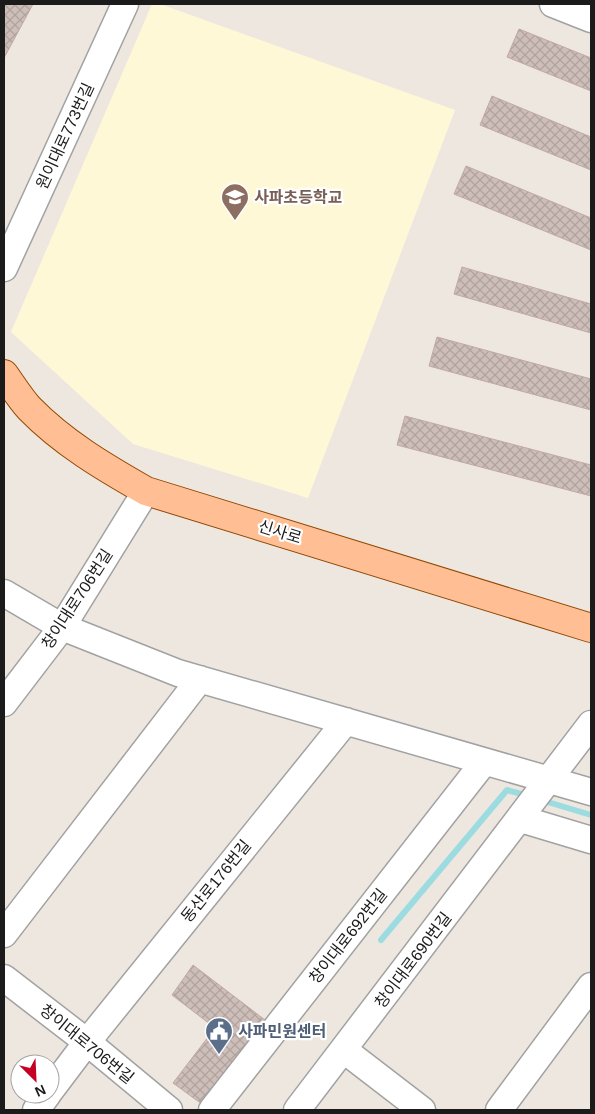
<svg xmlns="http://www.w3.org/2000/svg" width="595" height="1114" font-family="Arial,'Noto Sans KR',sans-serif">
  <style>
    .education { fill: #fff8d7 }
    .lines { fill: none; stroke-linecap: round; stroke-linejoin: round }
    .stream { stroke: #9cdce0; stroke-width: 6 }
    .building { fill: url(#building-cross-hatch); stroke: #c0a9a1 }
    .minor-casing { stroke: #a2a2a2; stroke-width: 29 }
    .major-casing { stroke: #924900; stroke-width: 30 }
    .minor { stroke: #fff; stroke-width: 26 }
    .major { stroke: #ffbe93; stroke-width: 28 }
    .labels { text-anchor: middle; dominant-baseline: central; stroke-width: 4.5; stroke-linejoin: round; paint-order: stroke }
    .street-label { font-size: 16px; fill: #1b1b1b; stroke: #fff }
    .education-label { font-size: 16px; font-weight: bold; fill: #785e54; stroke: #fff; text-anchor: start }
    .service-label { font-size: 16px; font-weight: bold; fill: #4e5e75; stroke: #fff; text-anchor: start }
  </style>
  <defs>
    <pattern id="building-cross-hatch" width="8" height="8" patternUnits="userSpaceOnUse" patternTransform="scale(1.25)"><rect width="8" height="8" fill="#cebeb9"/><path d="M0 0l8 8M0 8l8-8" fill="none" stroke="#b0a39e"/></pattern>
  </defs>
  <rect width="100%" height="100%" fill="#eee7e0"/>
  <path class="education" d="M152,4H160L455,110L308,498L133,444L11,332Z"/>
  <g class="lines">
    <path class="stream" d="M541,800L591,815
      M381,940L507,790L529,796"/>
  </g>
  <path class="building" d="M4,4H33L4,58Z
    M519,29L591,58V91L507,57Z
    M492,96L591,137V170L480,125Z
    M466,166L591,218V250L454,194Z
    M462,267L591,304V333L454,294Z
    M437,337L591,379V410L429,366Z
    M405,416L591,465V496L397,445Z
    M193,965L269,1023L206,1107L173,1083L215,1028L172,995Z"/>
  <g class="lines">
    <g class="minor-casing">
      <path id="minor" d="M553,4L591,19
        M4,268L125,4
        M4,593L62,627L178,673L591,792
        M4,703L62,627L146,491
        M521,819L591,840
        M4,934L200,679
        M4,978L87,1042L169,1110
        M344,1050L422,1110
        M50,1091L87,1042L346,721
        M36,1110L48,1094
        M212,1110L484,762
        M297,1110L591,724
        M499,1110L591,986"/>
    </g>
    <g class="major-casing">
      <path id="major" d="M4,374C12,385 20,398 29,408C63,443 104,467 146,491L591,628"/>
    </g>
    <use href="#minor" class="minor"/>
    <use href="#major" class="major"/>
  </g>
  <defs>
    <g id="school-pin" transform="scale(1.4375)"><path d="M0 17L-7.5 6A9.5 9.5 0 1 1 7.5 6Z" fill="#8d6e63" stroke="#fff"/><path d="M0-5L7-2L0 1L-7-2ZM-4 1L0 2.5L4 1V4Q0 6-4 4Z" fill="#fff"/></g>
    <g id="civic-pin" transform="scale(1.4375)"><path d="M0 17L-7.5 6A9.5 9.5 0 1 1 7.5 6Z" fill="#5c6f8a" stroke="#fff"/><path d="M-.6-6.5H3V-4.5H.6V-3L4-1V1h2V6H-6V1h2V-1L-.6-3ZM-1.2 2.5V6h2.4V2.5Z" fill="#fff"/></g>
  </defs>
  <g fill-rule="evenodd">
    <use href="#school-pin" x="235" y="197"/>
    <use href="#civic-pin" x="219" y="1031"/>
  </g>
  <g class="labels">
    <g class="street-label">
      <text transform="translate(65 136) rotate(-65)">원이대로773번길</text>
      <text transform="translate(280 532) rotate(17)">신사로</text>
      <text transform="translate(77 599) rotate(-57)">창이대로706번길</text>
      <text transform="translate(216 881) rotate(-51)">동산로176번길</text>
      <text transform="translate(348 936) rotate(-52)">창이대로692번길</text>
      <text transform="translate(413 960) rotate(-53)">창이대로690번길</text>
      <text transform="translate(87 1044) rotate(39)">창이대로706번길</text>
    </g>
    <g class="education-label">
      <text x="254" y="197">사파초등학교</text>
    </g>
    <g class="service-label">
      <text x="238" y="1031">사파민원센터</text>
    </g>
  </g>
  <rect width="595" height="1114" fill="none" stroke="#1b1b1b" stroke-width="10"/>
  <g transform="translate(35 1079) rotate(156)"><circle r="24" fill="#ffffff" stroke="#a4a4a4"/>
  <path d="M0-4L9 19L0 12L-9 19Z" fill="#c60022"/>
  <text y="-8" font-size="14" font-weight="bold" text-anchor="middle" fill="#1b1b1b">N</text>
  </g>
</svg>
